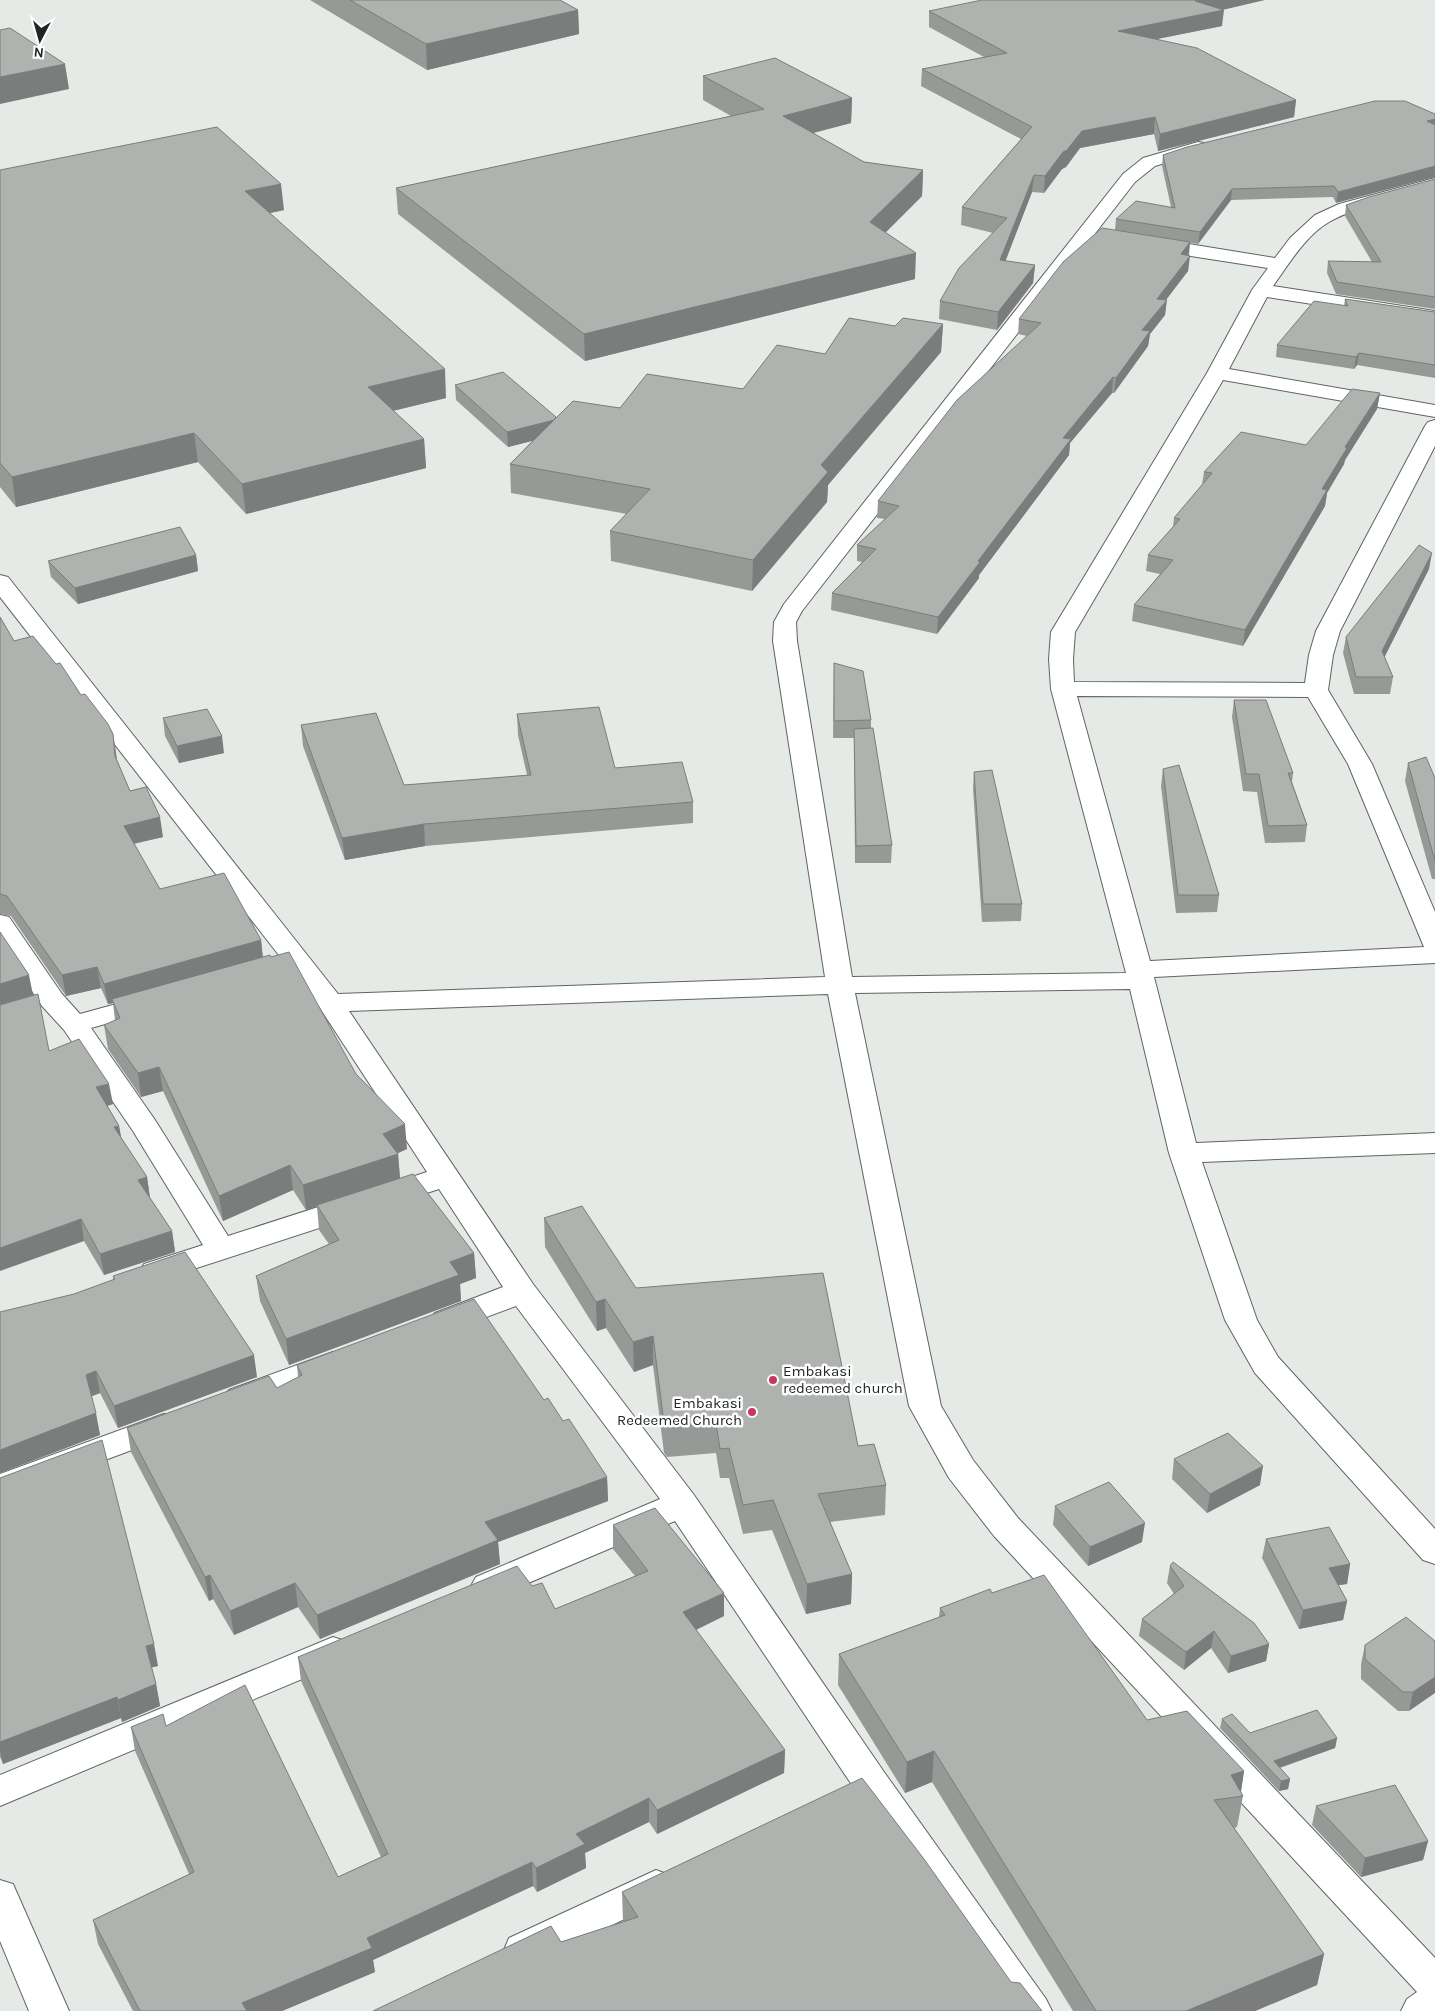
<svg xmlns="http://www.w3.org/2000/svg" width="1435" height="2011" font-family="Karla,sans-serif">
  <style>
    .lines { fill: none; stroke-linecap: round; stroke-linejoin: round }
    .minor-casing { stroke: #606461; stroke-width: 2 }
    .tertiary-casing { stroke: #606461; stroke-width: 2 }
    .minor { fill: #fff; fill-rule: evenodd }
    .tertiary { fill: #fff; fill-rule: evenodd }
    .wall { fill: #969a97 }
    .shaded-wall { fill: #7a7d7b }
    .building { fill: #afb3b0; stroke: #7a7d7b }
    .poi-dot { fill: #c63864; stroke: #fff; stroke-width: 2 }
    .labels { text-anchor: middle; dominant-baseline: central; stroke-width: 5; stroke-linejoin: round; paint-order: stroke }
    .poi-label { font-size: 15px; fill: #232423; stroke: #fff; text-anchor: start }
  </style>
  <rect width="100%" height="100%" fill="#e5eae7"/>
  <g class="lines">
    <g class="minor-casing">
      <path id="minor" d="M1198,142L1204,143L1207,147L1204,151L1155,166L1135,182L802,611L796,622L797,641L852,977L1126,973L1051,689L1049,659L1051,632L1207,373L1252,290L1268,268L1152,250L1145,248L1143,244L1145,240L1152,238L1275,258L1290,238L1315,215L1339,204L1435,178V188C1402,198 1358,205 1329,222C1305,236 1289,264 1273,286L1435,311V323L1267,297L1229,369L1435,405V417L1223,380L1075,632L1073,659L1074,682L1305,683L1309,655L1316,631L1425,426L1428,422L1435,420V446L1340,631L1333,655L1328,690L1372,764L1435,912V963L1154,977L1196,1143L1435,1133V1153L1202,1162L1257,1320L1278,1357L1435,1529V1564L1423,1560L1255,1373L1225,1320L1169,1153L1130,989L855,993L941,1406L973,1460L1018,1518L1435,1958V2011H1401L1407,1999L1417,1992L994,1536L949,1478L909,1406L828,994L349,1011L533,1284L694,1495L884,1772L1046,1999L1052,2011H1009L858,1794L675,1521L500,1595L488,1599L476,1595L471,1586L476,1577L660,1499L516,1306L446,1332L435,1329L430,1321L435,1313L503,1287L439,1189L166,1278L155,1282L144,1278L140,1271L144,1264L203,1245L133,1131L64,1030L42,1006L0,943V915L9,917L62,994L80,1014L149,995L159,997L163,1003L159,1009L91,1028L155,1120L228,1236L427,1172L320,1008L0,597V575L8,577L338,994L825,977L773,641L774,622L784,604L1123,174L1143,158ZM1077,696L1308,697L1348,764L1424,947L1150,961Z
        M333,1352L344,1355L349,1363L344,1371L240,1410L229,1406L224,1398L229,1390Z
        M164,1414L175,1418L180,1426L175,1434L0,1499V1474Z
        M333,1637L345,1641L351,1651L345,1661L0,1806V1775Z
        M656,1870L669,1875L675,1886L669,1897L537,1962L523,1967L509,1962L504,1950L509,1938Z"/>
    </g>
    <g class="tertiary-casing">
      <path id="tertiary" d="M0,1880L13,1884L69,2011H29L0,1941Z"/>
    </g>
    <use href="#minor" class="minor"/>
    <use href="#tertiary" class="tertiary"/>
  </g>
  <path class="wall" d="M310,0H560L578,10L579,34L427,70Z
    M1222,10V26L1157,39L1296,100L1294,117L1158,151L1154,134L1080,148L1066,167L1062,169L1044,193L1032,192L1005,261L1035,265L1033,283L997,330L939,319L940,301L993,233L961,225L962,207L1021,139L921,86L922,69L984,57L929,27V11Z
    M703,76L852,98L851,123L813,133L864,162L923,170L922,196L885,233L915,279L585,361L398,214L396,188L731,116L703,100Z
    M1375,101L1336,203L1333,197L1231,200L1198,244L1115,230L1116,219L1171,207L1162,166L1163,155Z
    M0,170L284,210L270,213L446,398L393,411L424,439L426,468L246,514L198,462L16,507L0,487Z
    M1435,179V309L1336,294L1327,273L1328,261L1372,262L1345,216L1346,205Z
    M1190,242L1188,271L1166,300L1165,315L1150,334L1148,346L1114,393H1112L1070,443L1069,455L979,575V578L937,634L831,610L832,593L862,562L857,561V545L885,519L877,518L878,501L1027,336L1018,334L1019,319Z
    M1345,299L1435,312V378L1357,365L1354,369L1276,357L1277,345L1344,306Z
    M943,324L941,352L828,485L827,502L752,591L611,561L610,531L627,514L511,493L510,464L532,441L508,447L456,400L455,385L556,417L743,389L825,354L895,326Z
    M1380,393L1377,409L1345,460L1344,464L1327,493L1325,506L1243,646L1132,621L1134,605L1160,574L1146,571L1148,555L1173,527L1174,518L1202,485L1204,472L1306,445Z
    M196,555L198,571L78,604L51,577L48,561Z
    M1429,569L1384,657L1393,677L1390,694H1354L1343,653L1346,637Z
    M0,617L14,641L81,695L113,734L117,760L130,791L163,837L134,844L160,889L261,940L263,957L356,1074L407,1149L398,1153L400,1178L474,1253L476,1278L460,1284L461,1301L289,1365L260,1301L256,1276L329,1244L319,1230L317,1206L306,1210L293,1190L223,1221L163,1091L141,1097L108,1049L104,1025L115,1020L113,1003L108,1004L101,988L66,996L11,916L0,914Z
    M834,663L871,720V728L892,845L891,863H855L854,738H833Z
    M1234,700L1293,773L1292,782L1307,825L1305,842L1265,843L1257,792L1243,791L1232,717Z
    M517,714L615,768L693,802V823L425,846L345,860L303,746L301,725L404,785L527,775L518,735Z
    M163,718L224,753L179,763L165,736Z
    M1408,763L1435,778V879H1432L1405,781Z
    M1163,769L1219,895L1217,912L1176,913L1161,786Z
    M974,772L1022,904L1021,921L982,922L973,789Z
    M0,932L33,995L22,999L49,1051L113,1104L107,1106L119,1126L121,1138L147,1177L150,1198L172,1231L175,1252L104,1275L84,1241Z
    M544,1218L636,1288L858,1446L886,1485L885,1515L830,1522L852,1574L851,1604L806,1614L772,1530L743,1534L729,1478H720L716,1453L667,1457L664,1453L653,1365L634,1372L606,1328L597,1331L545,1247Z
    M113,1276L257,1377L118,1428L100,1393L91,1396L100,1435L0,1473L74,1294L113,1280Z
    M297,1365L544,1400L563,1421L607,1477L608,1501L498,1542L500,1564L320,1639L298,1607L234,1635L213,1599L209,1601L131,1452L127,1428L277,1388L298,1377Z
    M1174,1459L1260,1485L1207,1513L1172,1479Z
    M0,1478L158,1666L151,1667L156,1684L160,1706L122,1722L121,1718L3,1764L0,1757Z
    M1055,1506L1142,1542L1088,1566L1053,1525Z
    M613,1525L724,1616L696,1630L785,1750L784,1773L657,1834L649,1822L585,1853L586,1868L537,1892L533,1886L373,1960L375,1972L282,2011H133L98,1944L93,1920L189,1874L135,1751L131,1727L166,1726L338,1877L381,1857L301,1681L298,1657L532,1586L555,1609L635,1576L613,1549Z
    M1266,1539L1350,1564L1347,1584L1338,1585L1347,1601L1343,1620L1299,1629L1262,1558Z
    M1170,1566L1269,1644L1266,1661L1228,1673L1211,1648L1184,1670L1139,1636L1142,1619L1174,1594L1167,1583Z
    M992,1593L1147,1720L1244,1771L1241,1792L1243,1796L1237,1827L1234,1828L1324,1954L1317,1985L1255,2011H1073L932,1782L905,1793L838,1685L839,1654L939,1617L940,1608Z
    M1435,1641L1409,1711H1398L1361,1679V1664L1365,1645Z
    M1222,1719L1250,1733L1337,1738L1335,1748L1280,1768L1290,1779L1288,1789L1279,1791L1220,1728Z
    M1316,1806L1428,1841L1423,1860L1361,1877L1312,1825Z
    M622,1892L1011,1982L561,1942L623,1922Z"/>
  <path class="shaded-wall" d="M1199,0H1265L1201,15L1224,10L1222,26L1117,47L1118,31Z
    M578,10L579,34L427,70L426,44Z
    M65,64L69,89L0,104V77Z
    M852,98L851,123L782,141L783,116Z
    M1296,100L1294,117L1158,151L1160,134Z
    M1155,117L1154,134L1080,148L1066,167L1062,169L1044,193L1045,176L1063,152L1082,131Z
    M1435,119V130L1427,121Z
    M1435,166V177L1336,203L1338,192Z
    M923,170L922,196L869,249L870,222Z
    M1034,175L1032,192L999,278L1000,260Z
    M281,184L284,210L247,218L245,191Z
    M1232,189L1231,200L1198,244L1200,232Z
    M1190,242L1188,257L1181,254Z
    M916,253L915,279L585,361L584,334Z
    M1190,256L1188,271L1155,314L1157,299Z
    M1035,265L1033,283L997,330L998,312Z
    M1167,300L1165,315L1150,334L1148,346L1114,393L1116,378L1142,330Z
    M943,324L941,352L828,485L827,502L752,591L753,560L821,465Z
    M1359,353L1357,365L1354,369L1356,357Z
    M445,369L446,398L371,416L368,387Z
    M1113,377L1112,393L1070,443L1069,455L979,575V578L937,634L938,617L1063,438Z
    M1380,393L1377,409L1345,460L1344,464L1327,493L1325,506L1243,646L1245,630L1345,447Z
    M558,419L559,434L508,447L507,432Z
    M194,433L198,462L16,507L12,477Z
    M424,439L426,468L246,514L242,484Z
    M1432,553L1429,569L1379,668L1382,651Z
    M196,555L198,571L78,604L75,588Z
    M113,734L116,753L118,775L115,756Z
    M222,736L224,753L179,763L177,746Z
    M160,817L163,837L127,845L124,826Z
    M424,824L425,846L345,860L342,838Z
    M261,940L263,961L112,999L113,1003L108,1004L104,984Z
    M97,967L101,988L66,996L62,975Z
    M29,975L33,995L0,1005V984Z
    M159,1067L163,1091L141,1097L138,1073Z
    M109,1084L113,1104L100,1108L96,1087Z
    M405,1124L407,1149L389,1157L398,1154L400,1179L306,1210L303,1185L383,1134Z
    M119,1126L123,1147L114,1127Z
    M290,1165L293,1190L223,1221L219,1196Z
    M147,1177L150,1198L141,1201L138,1180Z
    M81,1219L84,1241L0,1271V1248Z
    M172,1231L175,1252L104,1275L100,1254Z
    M474,1253L476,1278L460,1284L461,1301L289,1365L286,1339L450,1262Z
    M605,1299L606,1328L597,1331L596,1302Z
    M653,1336V1365L634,1372L633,1342Z
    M254,1355L257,1377L118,1428L114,1406Z
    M96,1371L100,1393L90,1397L86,1375Z
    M96,1413L100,1435L0,1473V1450Z
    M1263,1466L1260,1485L1207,1513L1210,1494Z
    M607,1477L608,1501L498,1542L500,1564L320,1639L317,1615L485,1522Z
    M1145,1523L1142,1542L1088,1566L1090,1547Z
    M1350,1564L1347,1584L1326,1587L1329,1568Z
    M852,1574L851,1604L806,1614L807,1584Z
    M210,1575L213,1599L209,1601L205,1577Z
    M295,1583L298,1607L234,1635L230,1611Z
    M724,1593V1616L683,1636V1612Z
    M1347,1601L1343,1620L1299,1629L1303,1610Z
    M1214,1631L1211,1648L1184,1670L1186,1652Z
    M154,1644L158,1666L150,1668L146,1646Z
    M1269,1644L1266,1661L1228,1673L1231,1656Z
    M1435,1677V1693L1409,1711L1413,1692Z
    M156,1684L160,1706L122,1722L118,1700Z
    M117,1697L121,1718L3,1764L0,1751V1742Z
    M1337,1738L1335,1748L1272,1770L1274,1761Z
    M785,1750L784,1773L657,1834V1810Z
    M934,1751L932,1782L905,1793L907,1762Z
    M1244,1771L1240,1797L1231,1775Z
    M1290,1779L1288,1789L1279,1791L1281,1781Z
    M649,1798V1822L585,1853L586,1868L537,1892L536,1868L576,1834Z
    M1428,1841L1423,1860L1361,1877L1365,1858Z
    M532,1862L533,1886L373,1960L375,1972L282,2011H244L242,2003L367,1938Z
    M1324,1954L1317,1985L1255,2011H1186Z"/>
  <path class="building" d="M350,0H560L578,10L426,44Z
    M982,0H1199L1195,1L1224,10L1118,31L1197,48L1296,100L1160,134L1155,117L1082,131L1067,150L1063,152L1045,176L1034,175L1000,260L1035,265L998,312L940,301L959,268L1007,218L962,207L1032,127L922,69L1007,53L929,11Z
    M10,28L65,64L0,77V30Z
    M775,58L852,98L783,116L864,162L923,170L870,222L916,253L584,334L396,188L764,109L703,76Z
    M1375,101H1405L1435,114V119L1427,121L1435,125V166L1338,192L1334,186L1232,189L1200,232L1116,219L1136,201L1175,208L1163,155L1187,147Z
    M217,127L281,184L245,191L445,369L368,387L424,439L242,484L194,433L12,477L0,463V170Z
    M1435,179V297L1337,282L1328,261L1381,262L1346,205L1369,197Z
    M1102,228L1190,242L1181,254L1190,256L1157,299L1167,300L1142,330L1150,331L1116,378L1113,377L1063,438L1071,439L978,561L980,562L938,617L832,593L876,549L857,545L899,506L878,501L957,400L1041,323L1019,319L1063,262Z
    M1345,299L1435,312V365L1359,353L1356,357L1277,345L1314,301L1348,306Z
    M849,318L895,326L903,318L943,324L821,465L828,472L753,560L610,531L650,489L510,464L573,401L620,408L647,374L743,389L777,345L825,354Z
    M503,372L556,417L554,420L507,432L455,385Z
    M1352,389L1380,393L1345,447L1347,448L1322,489L1327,490L1245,630L1134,605L1173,560L1148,555L1180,519L1174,518L1212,473L1204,472L1241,432L1306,445Z
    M180,527L196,555L75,588L48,561Z
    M1419,545L1432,553L1382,651L1393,677H1356L1346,637Z
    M0,617L14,641L33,636L56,664L60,663L81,695L85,694L108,724L113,734L115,756L130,791L146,787L160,817L124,826L160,889L224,873L261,940L104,984L97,967L62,975L7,896L0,894Z
    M834,663L863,671L871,720L834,721Z
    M1234,700H1266L1293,773H1288L1307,825L1268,826L1259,774H1246Z
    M599,707L615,768L682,762L693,802L424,824L342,838L301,725L376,713L404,785L531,775L517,714Z
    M207,709L222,736L177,746L163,718Z
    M873,728L892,845L856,846L854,729Z
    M1426,757L1435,778V861L1408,763Z
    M1179,765L1219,895H1178L1163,769Z
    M992,770L1022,904H983L974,772Z
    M0,932L29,975L0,984Z
    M289,952L356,1074L405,1124L383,1134L398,1154L303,1185L290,1165L219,1196L159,1067L138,1073L104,1025L120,1018L112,999L270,955L271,957Z
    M38,994L49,1051L79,1039L109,1084L96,1087L119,1126L114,1127L147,1177L138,1180L172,1231L100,1254L81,1219L0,1248V1005Z
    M413,1174L474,1253L450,1262L459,1275L286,1339L256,1276L339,1240L317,1205Z
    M582,1206L636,1288L823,1273L858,1446L874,1444L886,1485L818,1494L852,1574L807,1584L773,1500L743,1505L729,1448L720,1449L716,1423L667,1427L664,1423L653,1336L633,1342L605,1299L596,1302L544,1218Z
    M185,1252L254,1355L114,1406L96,1371L86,1375L96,1413L0,1450V1312L74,1294L115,1279L113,1276Z
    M474,1299L544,1400L548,1398L563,1421L569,1419L607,1477L485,1522L498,1540L317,1615L295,1583L230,1611L210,1575L205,1577L127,1428L269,1376L277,1388L302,1375L297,1365Z
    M1228,1433L1263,1466L1210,1494L1174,1459Z
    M102,1440L154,1644L146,1646L156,1684L118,1700L117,1697L0,1742V1478Z
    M1109,1482L1145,1523L1090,1547L1055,1506Z
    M655,1508L724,1593L683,1612L785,1750L657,1810L649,1798L576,1834L585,1844L536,1868L532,1862L367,1938L372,1948L242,2003L247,2011H140L93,1920L194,1872L131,1727L163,1714L166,1726L245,1685L338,1877L388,1854L298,1657L517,1566L532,1586L542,1583L555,1609L648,1571L613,1525Z
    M1329,1527L1350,1564L1329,1568L1347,1601L1303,1610L1266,1539Z
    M1173,1562L1254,1623L1269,1644L1231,1656L1214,1631L1186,1652L1142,1619L1184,1586L1170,1566Z
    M1044,1575L1147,1720L1187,1711L1244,1771L1231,1775L1243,1796L1214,1800L1324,1954L1186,2011H1096L934,1751L907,1762L839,1654L945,1615L940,1608L990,1589L992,1593Z
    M1406,1617L1435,1641V1677L1413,1692H1403L1365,1659V1645Z
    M1317,1710L1337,1738L1274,1761L1290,1779L1281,1781L1222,1719L1232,1714L1250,1733Z
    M862,1778L924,1859L1011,1982L1020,1983L1042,2011H373L551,1926L561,1942L638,1917L622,1892Z
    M1395,1785L1428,1841L1365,1858L1316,1806Z"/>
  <g class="poi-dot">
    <circle cx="773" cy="1380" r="5"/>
    <circle cx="752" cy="1412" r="5"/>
  </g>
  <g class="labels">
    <g class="poi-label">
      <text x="783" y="1371">Embakasi<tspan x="783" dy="17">redeemed church</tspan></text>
      <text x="742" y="1403" text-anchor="end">Embakasi<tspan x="742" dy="17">Redeemed Church</tspan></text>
    </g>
  </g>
  <g transform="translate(40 40) rotate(186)" stroke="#ffffff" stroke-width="4" paint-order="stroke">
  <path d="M0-4L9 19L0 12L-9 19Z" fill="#232423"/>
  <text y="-8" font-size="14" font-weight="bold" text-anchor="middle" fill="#232423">N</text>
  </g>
</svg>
